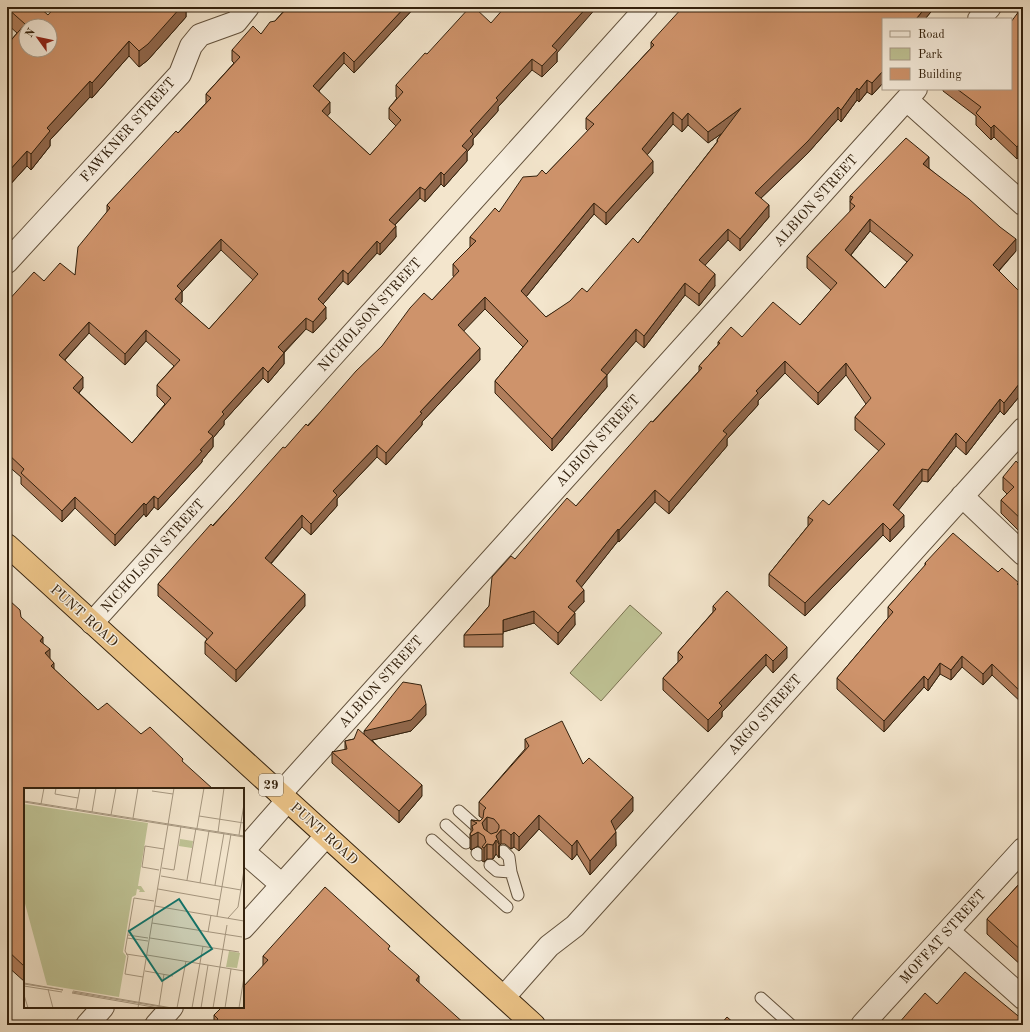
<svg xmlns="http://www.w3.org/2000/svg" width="1030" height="1032" font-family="'Old Standard TT',serif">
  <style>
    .green { fill: #bfc395; stroke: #797251 }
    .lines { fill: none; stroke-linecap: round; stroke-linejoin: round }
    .service-casing { stroke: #63523d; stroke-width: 13 }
    .minor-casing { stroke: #63523d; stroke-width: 24 }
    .trunk-casing { stroke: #33210d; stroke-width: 24 }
    .service { stroke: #f7eede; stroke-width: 11 }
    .minor { stroke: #f7eede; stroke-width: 22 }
    .trunk { stroke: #eac286; stroke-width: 22 }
    .wall { fill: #b17e5c; stroke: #33210d; fill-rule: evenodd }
    .shaded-wall { fill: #90674b; stroke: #33210d }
    .building { fill: #ce936b; stroke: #33210d; fill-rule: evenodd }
    .labels { text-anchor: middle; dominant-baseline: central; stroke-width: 3; stroke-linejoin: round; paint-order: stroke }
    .shield { fill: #f7eede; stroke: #6e5e4c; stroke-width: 1 }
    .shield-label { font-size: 13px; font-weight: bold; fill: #33210d }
    .street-label { font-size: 14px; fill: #33210d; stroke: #f7eede }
    .inset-road { fill: none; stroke: #a69780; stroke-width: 1 }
    .view { fill: #0f766e; fill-opacity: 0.15; stroke: #0f766e; stroke-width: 2 }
    .inset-edge { fill: none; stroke: #33210d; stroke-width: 2 }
  </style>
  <rect width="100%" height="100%" fill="#f3e5cc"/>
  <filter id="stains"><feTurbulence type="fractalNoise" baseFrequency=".005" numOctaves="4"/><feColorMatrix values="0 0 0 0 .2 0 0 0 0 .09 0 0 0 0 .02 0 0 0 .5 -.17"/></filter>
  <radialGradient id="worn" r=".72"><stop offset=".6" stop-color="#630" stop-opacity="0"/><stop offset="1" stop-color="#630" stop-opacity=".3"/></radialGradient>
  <path class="green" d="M630,605L662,633L601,701L570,673Z"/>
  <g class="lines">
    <g class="service-casing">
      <path id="service" d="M459,811L478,828
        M446,825L466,843
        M432,840L507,907
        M503,851L509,857L511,872L518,895
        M477,853L479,855
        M490,865L497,871L511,872
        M761,998L791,1025"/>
    </g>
    <g class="minor-casing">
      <path id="minor" d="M979,19L990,7
        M907,100L1023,204
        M7,262L180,74L191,46L200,35L236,22L248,7
        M962,496L1023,554
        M92,623L647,7
        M280,794L916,89
        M243,851L287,801
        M243,851L282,885
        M243,928L326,836
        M948,931L1023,998
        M504,997L549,946L575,926L1023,429
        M87,1025L103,1007
        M156,1025L172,1007
        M862,1025L1023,849"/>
    </g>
    <g class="trunk-casing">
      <path id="trunk" d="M7,545L534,1025"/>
    </g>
    <use href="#service" class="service"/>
    <use href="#minor" class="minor"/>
    <use href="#trunk" class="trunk"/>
  </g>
  <path class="wall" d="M7,7L48,15L186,7V17L148,60L139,67L129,56L92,98L90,97L50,140V146L31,170L27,166L7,188V45L17,33L7,24Z
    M287,7H415L354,73L344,63L319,91L330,113L327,116L370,155L396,126L389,119V108L397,98L396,97V85L427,54L491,23L557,53V62L542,77L532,70L498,107V111L473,139V145L467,152V161L444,187L441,184L425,202L420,198L395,225L396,237L380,255L377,253L348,285L343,281L323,304L326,319L313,333L306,329L284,353V364L268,383L263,378L224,421V425L213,438V447L202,460V462L158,510L154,507L146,517L144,514L115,546L75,508L62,522L21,484V477L7,465V302L44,281L75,275L107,212V205L178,133L206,103V94L234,63L232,61V50L261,34L275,21ZM221,250L253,280L209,329L180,304L182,302V292ZM89,333L125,365L146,341L174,366L157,385V396L165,404L132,443L79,393L83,388L65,360Z
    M935,7L925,19H883V83L872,95L867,92L859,102L857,100L841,122L838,119L808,153L761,198L769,217L740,251L728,240L705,265L715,286L699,306L685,295L644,348L636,341L606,375L607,387L552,451L495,393V381L523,347L485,309L463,331L480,360L422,422V425L386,465L377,457L337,499V506L311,535L302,527L271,564L305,606L236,682L205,654V642L207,639L158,596V584L285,448L432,300L454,277L453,276V264L470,247V237L499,212L537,176L546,174L588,131L586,129V118L651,48V42ZM673,124L682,132L688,125L708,143L721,134L717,140V142L638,243L587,292L546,317L526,297L594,214L606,225L653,173L647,155Z
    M1023,7V159L1020,155L1017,159L994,137L991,140L976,125V116L943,91V89H1011Z
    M929,168L1016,251L999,271L1022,294L1023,292V392L1004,415L1000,411L966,455L956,446L928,482L922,481L898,510L904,527L890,542L883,535L805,616L769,586V574L808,526V517L829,505L879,451L855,430V417L866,404L846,375L818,405L785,373L758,401V405L727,439V446L669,514L655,502L619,542L618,541L581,587L584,602L574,612L575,625L558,645L534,623L503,632V647H464V635L489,606L515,559L576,506L699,371V366L718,345V342L800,325L831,290L807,268V256L850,212V196ZM870,231L907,262L885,288L851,255Z
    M1023,462V535L1001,513V500L1007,494L1003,490V477L1020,465Z
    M925,563L998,572L1019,585L1023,590V704L992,675L983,685L962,667L951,680L940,674L928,691L924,687L884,732L837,689V678L888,618V607L925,566Z
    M7,601L43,643L54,669L98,710L141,734L183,759L25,789V982L7,966Z
    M713,606L787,658L773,673L766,665L722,712V717L708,732L663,690V678L678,662V652L713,612Z
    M426,715L411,731L372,740L422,796L399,823L332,763V752L345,750V741L354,739L364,734Z
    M525,739L583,764L633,811L615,830L616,846L590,875L577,854L572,860L539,829L519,851L514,847L511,849L505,844H501L499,846V858L496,854L493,859H487L484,862L482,861V849L478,846L471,850L470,848V834L471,832V820L480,821L483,819L479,816V802L525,749Z
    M1023,876V967L987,934V919L1020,883V880Z
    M390,946L214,1023V1015L243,1007L263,966V956Z"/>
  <path class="shaded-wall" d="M180,7H186V17L148,60L139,67V51Z
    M405,7H415L354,73V62Z
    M587,7H597L557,53V62L542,77V66L552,46Z
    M926,7H935L925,19H916Z
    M129,41V56L92,98V83Z
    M344,52V63L313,97V86Z
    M532,59V70L498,107V111L473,139V145L467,152V161L444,187V175L462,146L470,131L496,98Z
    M883,71V83L872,95V83Z
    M867,80V92L859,102V90Z
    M90,81V97L50,140V146L31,170V154L47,128Z
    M857,88V100L841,122V110Z
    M330,102V113L322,122V111Z
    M838,107V119L808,153L755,204V193Z
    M741,108V120L708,143V132Z
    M673,112V124L642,161V149Z
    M688,113V125L682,132V120Z
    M994,125V137L991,140V128Z
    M1020,143V155L1017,159V147Z
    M27,151V166L7,188V173Z
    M929,157V169L923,164Z
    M653,161V173L606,225V213Z
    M441,172V184L425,202V190Z
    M420,187V198L389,231V220Z
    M594,203V214L521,303V291Z
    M769,205V217L740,251V239Z
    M870,219V231L845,262V250Z
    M396,226V237L380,255V244Z
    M728,229V240L699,272V260Z
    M221,239V250L182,292V302L175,310V299L177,286Z
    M1016,239V251L993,277V265Z
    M377,241V253L348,285V274Z
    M343,270V281L318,310V299Z
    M715,274V286L699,306V294Z
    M685,283V295L644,348V336Z
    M485,297V309L458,337V325Z
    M326,307V319L313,333V322Z
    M306,318V329L278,358V347Z
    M89,322V333L59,366V355Z
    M636,329V341L601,382V370Z
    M146,330V341L125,365V354Z
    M480,348V360L422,422V425L386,465V453L420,412Z
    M284,353V364L268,383V372Z
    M785,361V373L758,401V405L727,439V446L669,514V502L723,431L756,391Z
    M846,363V375L818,405V393Z
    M263,367V378L224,421V425L213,438V447L202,460V462L158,510V499L200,450L208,432L222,412Z
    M607,375V387L552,451V439Z
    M83,377V388L73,399V388Z
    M1023,379V392L1004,415V403Z
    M1000,399V411L966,455V443Z
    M956,433V446L928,482V470Z
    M377,445V457L337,499V506L311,535V524L333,491Z
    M922,469V481L893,517V505Z
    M655,490V502L619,542V530Z
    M154,496V507L146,517V505Z
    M75,497V508L62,522V511Z
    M144,503V514L115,546V535Z
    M302,515V527L265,570V558Z
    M904,515V527L890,542V530Z
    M883,523V535L805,616V603Z
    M618,529V541L576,594V581Z
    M584,590V602L568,619V607Z
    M305,594V606L236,682V670Z
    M534,611V623L503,632V620Z
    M575,613V625L558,645V633Z
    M43,637V653L40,641Z
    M787,647V658L773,673V661Z
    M50,649V664L45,653Z
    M766,654V665L722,712V717L708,732V720L719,703Z
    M962,656V667L951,680V670Z
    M54,663V679L51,666Z
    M940,663V674L928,691V680Z
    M992,664V675L983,685V674Z
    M924,676V687L884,732V721Z
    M426,704V715L411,731L364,742V731Z
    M422,785V796L399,823V811Z
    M633,797V811L611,835V821Z
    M539,815V829L519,851V837Z
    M487,817V831L483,835L482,823Z
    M501,830V844L499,846V858V844L496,836Z
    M478,832V846L471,850V836Z
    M514,832V847L511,849V835Z
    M616,832V846L590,875V861Z
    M496,840V854L493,859V845Z
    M577,840V854L572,860V846Z
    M487,844V859L484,862V848Z
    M419,976V991L416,980Z"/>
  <path class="building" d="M7,7H39L48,15L55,7H181L148,44L139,51L129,41L92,83L90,81L47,128L50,131L31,154L27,151L7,173V45L25,24L7,8ZM26,26H50V50H26Z
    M288,7H405L354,62L344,52L313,86L330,102L322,111L370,155L401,120L389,108L403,92L396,85L425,53L427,54L470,7H474L491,23L505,7H587L552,46L557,50L542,66L532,59L496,98L498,100L470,131L473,134L462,146L467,150L444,175L441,172L425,190L420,187L389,220L396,226L380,244L377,241L348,274L343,270L318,299L326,307L313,322L306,318L278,347L284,353L268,372L263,367L222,412L224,414L208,432L213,436L200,450L202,451L158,499L154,496L146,505L144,503L115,535L75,497L62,511L21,473L24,469L7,453V302L34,272L44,281L60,263L75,275L78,247L110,208L107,205L176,131L178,133L211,98L206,94L240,57L232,50L253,26L261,34L270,22L275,21ZM221,239L258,274L209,329L175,299L182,291L177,286ZM89,322L125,354L146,330L180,360L157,385L171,398L132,443L73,388L83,377L59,355Z
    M683,7H926L916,19H883V71L872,83L867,80L859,90L857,88L841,110L838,107L808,141L755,193L769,205L740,239L728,229L699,260L715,274L699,294L685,283L644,336L636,329L601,370L607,375L552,439L495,381L528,341L485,297L458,325L480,348L420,412L422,413L386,453L377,445L333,491L337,495L311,524L302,515L265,558L305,594L236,670L205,642L213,633L158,584L211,524L213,526L283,447L285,448L306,424L308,426L356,371L382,346L410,308L424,293L432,300L459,271L453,264L476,241L470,237L495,208L499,212L523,177L537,176L542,170L546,174L594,124L586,118L654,45L651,42ZM741,108L717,140L718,141L638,243L633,238L587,292L582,288L570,301L546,317L521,291L594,203L606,213L653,161L642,149L673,112L682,120L688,113L708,132Z
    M1022,7H1023V147L1020,143L1017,147L994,125L991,128L976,113L981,107L957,89H1011V22Z
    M906,138L929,157L923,164L969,199L1000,227L1016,239L993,265L1022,294L1023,292V379L1004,403L1000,399L966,443L956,433L928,470L922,469L893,505L904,515L890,530L883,523L805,603L769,574L813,520L808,517L823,500L829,505L885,444L855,417L871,398L846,363L818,393L785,361L756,391L758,393L723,431L727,434L669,502L655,490L619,530L618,529L576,581L584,590L568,607L575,613L558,633L534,611L503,620V634L464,635L489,606L492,577L511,556L515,559L567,498L576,506L651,421L653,422L702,368L699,366L720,343L718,342L731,327L742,337L773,302L800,325L837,283L807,256L855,206L850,202L853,197L850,196ZM870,219L913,255L885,288L845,250Z
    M1016,461L1020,465L1023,462V521L1001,500L1014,487L1003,477Z
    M953,533L998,572L1002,568L1019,583L1017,584L1023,590V694L992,664L983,674L962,656L951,670L940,663L928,680L924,676L884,721L837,678L893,612L888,607L926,564L925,563Z
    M727,591L787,647L773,661L766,654L719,703L722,706L708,720L663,678L683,657L678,652L716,609L713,606Z
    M7,601H10L20,610L21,617L43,637L40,641L50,649L45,653L54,663L51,666L98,710L107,703L141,734L150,727L183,759L182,761L213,789H25V967L7,950Z
    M403,682L421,685L426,704L411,720L364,731Z
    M562,721L583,764L589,758L633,797L611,821L616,832L590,861L577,840L572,846L539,815L519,837L514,832L511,835L505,830H501L496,836L499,843V844L496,840L493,845L487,844L484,848L482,847L486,842L484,836L478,832L471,836L470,834L473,830L472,826L477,823L471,820L480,821L483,818L484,810L486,808L479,802L529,746L525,739ZM487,817L494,819L499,825V828L497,832L491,834L484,829L482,823Z
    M358,729L422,785L399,811L332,752L347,749L345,741L354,739Z
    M1023,876V952L987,919L1022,881L1020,880Z
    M325,887L390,946L388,949L419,976L416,980L466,1025H213L218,1019L214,1015L222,1007H243V987L268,960L263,956Z
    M965,972L1023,1020V1025H899L898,1024L925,993L937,1004Z
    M727,1017L736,1025H720Z"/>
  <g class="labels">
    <rect class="shield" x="259" y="774" width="24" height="22" rx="3"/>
    <g class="shield-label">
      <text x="271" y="785">29</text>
    </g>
    <g class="street-label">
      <text transform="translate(128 130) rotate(-48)">FAWKNER STREET</text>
      <text transform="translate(816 201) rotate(-48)">ALBION STREET</text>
      <text transform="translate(370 315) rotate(-48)">NICHOLSON STREET</text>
      <text transform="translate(598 441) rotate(-48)">ALBION STREET</text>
      <text transform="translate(153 556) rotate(-48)">NICHOLSON STREET</text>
      <text transform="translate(84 616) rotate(42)">PUNT ROAD</text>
      <text transform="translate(381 682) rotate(-48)">ALBION STREET</text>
      <text transform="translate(765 715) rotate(-48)">ARGO STREET</text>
      <text transform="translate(324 834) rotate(42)">PUNT ROAD</text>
      <text transform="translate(943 937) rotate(-48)">MOFFAT STREET</text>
    </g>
  </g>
  <g transform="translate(24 788)">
    <rect width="220" height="220" fill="#f3e5cc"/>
    <path d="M0,16L124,35L114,98H117L121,104H115L116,102L113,101L112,107L108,109L99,164L102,168L95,209L23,197L0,112ZM156,51L169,53L168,60L155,58ZM205,163L216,165L213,180L202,179Z" fill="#bfc395"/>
    <path class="inset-road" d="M32,0L31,6L54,10M128,3L149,6M0,13L220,48M0,14L220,49M17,16L20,0M52,21L56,0M68,24L72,0M87,27L92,0M175,28L220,35M109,30L114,0M173,40L180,0M194,44L200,0M215,47L220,16M138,80L150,82L157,38M135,82L118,79L121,58L140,61M137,88L217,102M163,92L172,40M176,95L185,43M191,97L200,45M134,101L196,112M131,118L220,133M193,128L207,46M204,130L214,119L220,82M128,135L218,149M184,144L187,127M104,147L124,150M103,150L124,153M126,150L215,164M102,166L122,169M123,167L220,183M121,183L149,188M119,189L101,186L104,168L101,163L110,110L130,113M0,195L39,202M0,196L39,202M0,198L38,204M24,201L29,220M49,203L148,220M48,204L144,220M48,205L135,220M0,207L4,220M135,218L140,186M114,220L150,0M153,220L162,173M168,220L179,158M177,220L184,177M189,220L203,137M201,220L207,181M215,220L220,189"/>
    <path class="view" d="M155,111L188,161L138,193L105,143Z"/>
    <rect width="220" height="220" class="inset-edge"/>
  </g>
  <rect width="1030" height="1032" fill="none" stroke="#f3e5cc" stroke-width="24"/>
  <rect x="8" y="8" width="1014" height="1016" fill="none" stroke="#33210d" stroke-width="2"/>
  <rect x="12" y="12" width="1006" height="1008" fill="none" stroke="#33210d"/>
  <rect x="882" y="18" width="130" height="72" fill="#f7eede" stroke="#a99c8a"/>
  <rect x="890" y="31" width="20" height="6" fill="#f7eede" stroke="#a99c8a"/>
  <text x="918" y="38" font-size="12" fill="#33210d">Road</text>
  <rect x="890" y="48" width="20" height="12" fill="#bfc395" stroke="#a99c8a"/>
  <text x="918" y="58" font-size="12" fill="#33210d">Park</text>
  <rect x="890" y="68" width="20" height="12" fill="#ce936b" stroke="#a99c8a"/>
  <text x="918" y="78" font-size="12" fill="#33210d">Building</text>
  <g transform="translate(38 38) rotate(303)"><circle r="19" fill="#f7eede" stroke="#a99c8a"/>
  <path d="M0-3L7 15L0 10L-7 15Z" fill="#8f2418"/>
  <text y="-6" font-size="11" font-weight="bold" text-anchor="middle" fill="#33210d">N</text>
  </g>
  <rect width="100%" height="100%" filter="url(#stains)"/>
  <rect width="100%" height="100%" fill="url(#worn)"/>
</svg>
